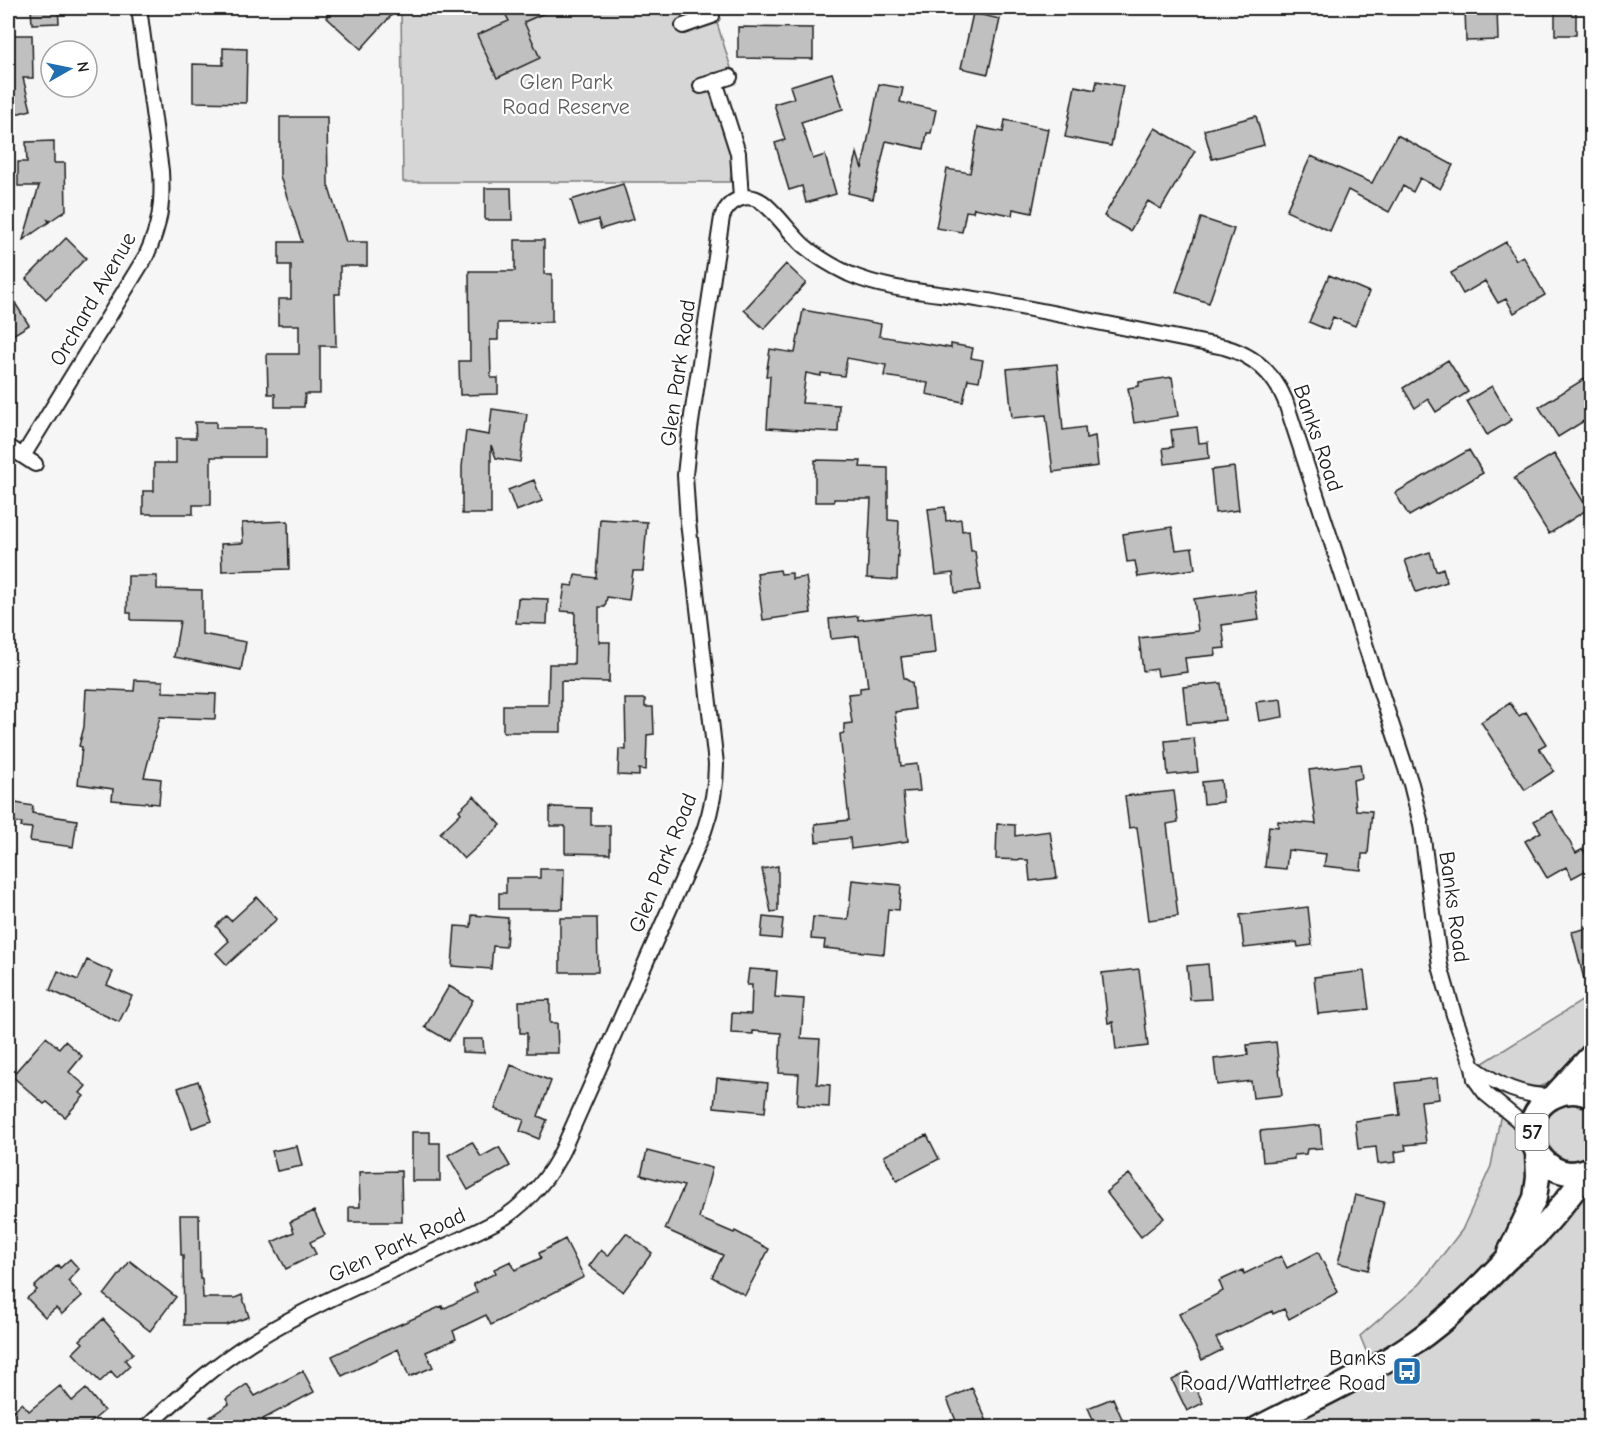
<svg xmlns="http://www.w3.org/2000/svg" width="1599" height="1435" font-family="'Comic Neue',sans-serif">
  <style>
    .green { fill: #d6d6d6; stroke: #797979; stroke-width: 1.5 }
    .building { fill: #c0c0c0; stroke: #1c1c1c; stroke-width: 1.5 }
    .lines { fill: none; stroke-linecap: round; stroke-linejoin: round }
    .minor-casing { stroke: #1c1c1c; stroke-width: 18 }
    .primary-casing { stroke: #1c1c1c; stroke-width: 27 }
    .minor { stroke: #fff; stroke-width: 14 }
    .primary { stroke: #fff; stroke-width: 22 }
    .labels { text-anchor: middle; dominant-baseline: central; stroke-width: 4.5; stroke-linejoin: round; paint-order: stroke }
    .shield { fill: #fff; stroke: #606060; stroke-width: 1.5 }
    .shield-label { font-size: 21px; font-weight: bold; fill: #1c1c1c }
    .park-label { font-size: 22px; fill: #5d5d5d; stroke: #fff }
    .street-label { font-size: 22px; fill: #1c1c1c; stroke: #fff }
    .poi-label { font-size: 22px; fill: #1c1c1c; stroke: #fff; text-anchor: end }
  </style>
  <rect width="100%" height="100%" fill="#f6f6f6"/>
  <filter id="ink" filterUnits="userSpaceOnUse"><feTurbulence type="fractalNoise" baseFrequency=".0167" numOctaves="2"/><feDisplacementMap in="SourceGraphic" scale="12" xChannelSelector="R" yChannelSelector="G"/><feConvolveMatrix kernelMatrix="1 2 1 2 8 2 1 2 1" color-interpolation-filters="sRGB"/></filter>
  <g filter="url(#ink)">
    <path class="green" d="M401,8H687L686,16L679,20L683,34L717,23L731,68L696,79L701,94L709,93L714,97C723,125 736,153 730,182H403Z
      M1591,995V1045L1547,1084L1532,1089L1520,1086L1480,1065Z
      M1575,1104L1584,1107L1591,1112V1151C1554,1186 1517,1107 1575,1104Z
      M1501,1113L1513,1127L1519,1138L1528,1165L1529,1186L1505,1241L1482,1269L1449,1301L1413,1330L1369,1358L1360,1336L1420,1284L1462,1230L1491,1166Z
      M1591,1189V1427L1277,1428C1325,1404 1375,1383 1419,1353C1485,1308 1537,1246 1591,1189Z"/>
    <path class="building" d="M31,8H58L59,23L32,24Z
      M335,8H398L361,49L326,17Z
      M502,8H556L524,22L540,58L497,78L477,35L509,21Z
      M1465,8H1497L1498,40L1466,41Z
      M1555,8H1576V35H1555Z
      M973,13L1000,19L988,74L961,68Z
      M738,27L813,28V59L738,58Z
      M8,35H32L33,78H23L31,110L8,116Z
      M223,48L247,49L246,103L193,102V64L223,65Z
      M832,73L843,109L801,122L813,159L825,155L836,194L806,203L802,186L789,190L775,143L785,140L774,104L794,98L790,86Z
      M1097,81L1123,86L1111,146L1065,137L1075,86L1095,90Z
      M879,84L903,88L900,102L936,110L931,133H927L924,149L886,141L873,199L848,193L857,153L862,169Z
      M1256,116L1264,145L1212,159L1204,130Z
      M280,117H327L328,185L346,242H367V266H340V294H335L336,346H320V394H305L304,407H275V394H268L267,354H299V325H278V299H291V265H279V242H302L280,176Z
      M1005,120L1048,129L1032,213L1013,209L1012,215L974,208L973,212L966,211L962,232L936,228L947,169L970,173L978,127L1003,132Z
      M1155,128L1195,151L1161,209L1148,201L1130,231L1104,216Z
      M1397,135L1453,165L1440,189L1420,178L1413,192L1403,186L1389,212L1348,190L1330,231L1286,211L1311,156L1372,183Z
      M54,141V163H65L66,210L50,221L48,220L49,222L23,240L39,186H18V162H27L26,142Z
      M623,184L634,219L601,229L598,220L579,225L571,200Z
      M485,188H511L512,220H485Z
      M1201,218L1234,229L1209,303L1176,292Z
      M66,238L86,258L46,299L26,279Z
      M515,240H544V274H552V322L498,323V340H490L491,378H498V394L460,395L459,361H470L469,271H515Z
      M1506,242L1516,260L1523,256L1545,295L1514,313L1506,299L1498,303L1485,281L1463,294L1451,273Z
      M786,264L806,283L764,329L744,310Z
      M1329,275L1369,292L1355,326L1333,317L1328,330L1309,322Z
      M8,292L29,325L8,338Z
      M803,310L881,324L879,336L951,348V344L973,348L971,358L983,360L979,381L968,379L963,402L926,394L928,383L884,376L886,365L847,358L844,376L821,373V376L806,373L802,403L839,405L838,432L767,428L770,376H766L770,349L795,353Z
      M1448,360L1468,392L1436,412L1428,399L1415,408L1403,388Z
      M1057,364L1063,430L1085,427L1086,438L1095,436L1098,466L1053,472L1046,415L1012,418L1007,369Z
      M1592,374V416L1558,437L1539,407Z
      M1172,377L1178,416L1134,423L1128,388L1139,386V382Z
      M1492,386L1512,420L1487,435L1467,401Z
      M492,409L527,414L520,462L496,458L491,445V514H462V467L466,431L489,435Z
      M195,422H216V428H265V457H211V505H193V514H143V491H154V463H176V438H196Z
      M1197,427L1199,443L1208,442L1209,458L1165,464L1163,448L1173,447L1171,430Z
      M1469,450L1483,473L1409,516L1395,493Z
      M1554,454L1588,509L1549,534L1514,478Z
      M815,460L861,461L860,467L888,468V520L899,521L897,580L867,578L871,499H834V502H815Z
      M1234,467L1239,510L1215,513L1211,470Z
      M534,480L542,501L516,511L508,490Z
      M945,507L946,521L961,519L962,531L969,530L971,551H975L980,590L955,593L953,573L936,575L928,509Z
      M600,519L647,522L643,571H633L629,600L607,597L605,607H599V642H610L609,682L561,681V732H503V705H548L549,664H574L575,612L561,611L565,585L573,586L575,575L596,578Z
      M288,521L289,569L222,571L221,544L243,543L242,523Z
      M1172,527L1176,550L1192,548L1195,569L1138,577L1135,561L1127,562L1123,534Z
      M1430,552L1436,571L1443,568L1447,582L1416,592L1405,560Z
      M780,570L781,574L792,573V579L806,577L811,613L763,620L757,573Z
      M128,576H157V589L202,590V634L246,642L241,670L174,657L180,621L131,620V613H127Z
      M1255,591L1259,620L1222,625L1225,648L1215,649L1216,655L1185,658L1187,672L1158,676L1157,669L1143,671L1139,638L1198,631L1194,599Z
      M518,598L548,599L547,624L516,623Z
      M931,612L935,653L901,657L904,678L912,683L915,709L895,712L901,766L917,764L920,791L903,792L908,841L851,849L850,838L816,842L815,824L849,820L840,734L844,733V724L852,723L848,694L860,693V688L868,687L863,650H861L859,636L831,639L829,619L858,616V620Z
      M135,680L163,681V692L216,694L215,719L160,717L144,777L161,779L159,804L112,800L113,789L78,784L82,747L79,746L84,727L86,689L134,691Z
      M1221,683L1225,720L1187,724L1183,687Z
      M625,699H645V707H653L654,734L647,735L646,770L639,769V776L618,775L619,749L626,750Z
      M1281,699L1283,717L1259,721L1256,702Z
      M1510,703L1519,716L1526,712L1546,744L1539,748L1554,771L1525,790L1481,722Z
      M1194,738L1198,772L1168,775L1165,741Z
      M1360,764L1362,778L1353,780L1356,810L1372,811L1368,854H1362L1361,870L1324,866L1326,854L1288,850L1286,869L1265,867L1269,826L1278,827V821L1316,824L1309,770Z
      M1221,780L1223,802L1204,804L1202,782Z
      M1174,791L1178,822L1167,824L1178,916L1149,920L1137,827L1129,828L1125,796Z
      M474,796L501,825L464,859L440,833L461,813L459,810Z
      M10,802L33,806L32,813L77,820L73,847L30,841L32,828L21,827L22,823L8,821Z
      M550,807L591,808V825H610V854L565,853V826H550Z
      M1552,811L1576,853L1583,849L1592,864V867L1572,878L1566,867L1547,878L1525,841L1541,832L1534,821Z
      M997,824L1015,825V836L1050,831L1057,878L1030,881L1028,860L996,859Z
      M778,866V911L771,912L762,869Z
      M540,869H564L563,909H499V893H506V878H540Z
      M852,880L901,885L899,910L888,909L884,954L824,948L825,940L811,939L813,917L848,920Z
      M257,897L277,919L227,965L216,953L229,941L216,926L226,916L231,921Z
      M1308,907L1312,945L1298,947L1297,942L1244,948L1240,915Z
      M472,915L508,918L506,947L493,946L491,969L452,966L455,926L471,927Z
      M763,917L783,919L781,939L761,937Z
      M560,918H597L598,972H560Z
      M1592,927V986L1586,987L1572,932Z
      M87,960L113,972L107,985L132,996L119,1022L50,990L58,971L78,980Z
      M1208,964L1211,999L1190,1000L1187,966Z
      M749,969L777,971L775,997L804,999L801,1038L820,1039L817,1084L830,1085L829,1107L797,1105L799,1074L779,1073L781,1033L753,1031V1034L731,1033L732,1013L751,1014L752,985H747Z
      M1139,969L1148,1046L1116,1050L1113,1022L1108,1023L1102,973Z
      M1364,971L1369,1009L1318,1014L1314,977Z
      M449,986L473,1000L449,1041L425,1027Z
      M550,1000V1023H557L558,1053H527V1033H520L519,1001Z
      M46,1037L59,1048L65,1041L82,1056L69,1072L86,1086L80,1093L84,1096L65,1117L47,1102L44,1104L12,1076Z
      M462,1039H483L484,1053L462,1052Z
      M1276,1042L1282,1095L1253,1098L1251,1081L1217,1085L1214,1059L1248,1055L1247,1045Z
      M511,1065L551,1081L538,1116L547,1120L539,1139L520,1131L524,1120L495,1109Z
      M717,1078L768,1083L765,1112L714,1107Z
      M1437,1078L1439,1099L1421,1101L1426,1143L1405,1145L1406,1150L1395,1152L1396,1162L1378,1164L1376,1147L1358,1149L1355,1121L1400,1115L1396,1083Z
      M198,1081L212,1121L192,1128L178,1088Z
      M1320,1125L1322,1148L1307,1149L1306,1154L1294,1155V1159L1263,1162L1260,1131Z
      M412,1132H430V1143H440V1181H412Z
      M927,1135L939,1159L897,1181L884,1156Z
      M472,1142L481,1157L499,1147L510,1166L468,1190L448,1155Z
      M297,1146L302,1166L277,1171L272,1151Z
      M647,1151L712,1168L699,1218L734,1233L735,1231L769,1249L745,1295L712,1277L723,1255L665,1229L684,1186L641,1175Z
      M401,1171L402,1222H349V1207H360L359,1172Z
      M1129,1174L1164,1218L1141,1237L1106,1192Z
      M1355,1195L1384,1202L1368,1270L1338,1263Z
      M314,1211L325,1235L310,1242L316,1254L286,1269L272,1242L294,1232L290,1222Z
      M180,1215H199L200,1279H202L203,1298H235L242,1295L249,1317L226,1325H184L183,1255H181Z
      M626,1233L652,1253L623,1292L589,1266L601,1250L608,1256Z
      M565,1239L584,1277L491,1325L486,1315L453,1331L456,1339L426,1352L433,1367L409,1377L398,1349L342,1376L332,1356L380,1333L442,1306L443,1309L477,1292L473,1284L496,1273L494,1269L511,1261L515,1270L541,1258L539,1253Z
      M1318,1252L1338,1292L1289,1319L1284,1309L1273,1314L1272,1311L1216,1338L1222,1350L1202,1360L1179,1314L1223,1291L1219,1281L1243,1270L1244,1274L1281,1256L1287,1268Z
      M70,1259L79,1269L68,1281L82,1296L62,1314L56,1308L45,1317L27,1298L37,1290L34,1287L58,1265L60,1268Z
      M130,1261L176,1297L150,1331L104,1295Z
      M103,1319L133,1353L125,1360L130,1366L117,1378L111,1371L100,1382L73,1353L83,1343L80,1340Z
      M303,1371L314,1392L263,1419L269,1428H218L210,1417L229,1404L226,1399L247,1384L255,1396Z
      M1188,1372L1203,1403L1187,1411L1172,1380Z
      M60,1386L72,1401L86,1389L104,1411L84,1428H8V1416L22,1403L29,1411Z
      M972,1388L990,1428H959L947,1399Z
      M1113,1398L1126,1428H1097L1088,1408Z"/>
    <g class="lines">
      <g class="minor-casing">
        <path id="minor" d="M683,26L712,16
          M715,81L738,153L741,198
          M701,86L730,77
          M9,447L35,464
          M23,456L146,256C160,226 163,204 161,171L139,8
          M1473,1067C1498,1085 1522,1097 1553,1096
          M146,1428C180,1396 214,1365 253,1341C333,1291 423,1261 505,1217C531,1199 550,1177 563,1149L704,831C712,808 716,788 716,764L688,522L685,475L690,429L722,217C728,201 746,191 762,202C776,212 789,232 803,245C817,257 832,266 849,274C890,292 938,292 982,300C1063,314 1143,332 1224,347C1253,355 1273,372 1285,400L1411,784L1421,824L1440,966L1454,1015L1473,1067L1475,1079L1480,1086L1486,1094L1518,1120L1529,1136"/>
      </g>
      <g class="primary-casing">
        <path id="primary" d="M1556,1094L1592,1055
          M1592,1097C1567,1084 1535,1099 1531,1127C1529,1149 1547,1171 1569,1173C1577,1173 1584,1171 1592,1168
          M1509,1253L1535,1198L1538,1177L1537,1153
          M1258,1428C1311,1400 1366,1376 1415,1342C1448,1319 1476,1291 1504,1262C1512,1254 1523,1247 1532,1239C1554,1218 1572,1192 1591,1168"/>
      </g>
      <use href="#minor" class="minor"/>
      <use href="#primary" class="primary"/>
    </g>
  </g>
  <defs>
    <g id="bus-square" transform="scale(1.5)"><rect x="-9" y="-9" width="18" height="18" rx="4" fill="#1f6fb2" stroke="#fff"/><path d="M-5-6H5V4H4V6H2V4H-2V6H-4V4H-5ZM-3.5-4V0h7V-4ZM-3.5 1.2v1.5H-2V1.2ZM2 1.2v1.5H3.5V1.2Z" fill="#fff"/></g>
  </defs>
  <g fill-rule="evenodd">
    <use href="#bus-square" x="1407" y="1371"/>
  </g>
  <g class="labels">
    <rect class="shield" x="1515.5" y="1114" width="33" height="36" rx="4.5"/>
    <g class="shield-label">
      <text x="1532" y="1132">57</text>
    </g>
    <g class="park-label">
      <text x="566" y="82">Glen Park<tspan x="566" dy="25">Road Reserve</tspan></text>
    </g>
    <g class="street-label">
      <text transform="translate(93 299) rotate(-60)">Orchard Avenue</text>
      <text transform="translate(678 373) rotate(-82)">Glen Park Road</text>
      <text transform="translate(1318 438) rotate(71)">Banks Road</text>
      <text transform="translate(663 863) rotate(-68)">Glen Park Road</text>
      <text transform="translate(1454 907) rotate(82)">Banks Road</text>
      <text transform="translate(397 1245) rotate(-25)">Glen Park Road</text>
    </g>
    <g class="poi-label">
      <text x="1386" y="1358">Banks<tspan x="1386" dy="25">Road/Wattletree Road</tspan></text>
    </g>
  </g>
  <rect width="1599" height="1435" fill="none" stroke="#fff" stroke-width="30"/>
  <rect x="15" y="15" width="1569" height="1405" fill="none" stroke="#1c1c1c" stroke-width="2" filter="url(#ink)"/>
  <g transform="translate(69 69) rotate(81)"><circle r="28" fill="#ffffff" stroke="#a4a4a4" stroke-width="1.5"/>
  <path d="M0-4.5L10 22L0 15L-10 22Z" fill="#1f6fb2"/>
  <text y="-9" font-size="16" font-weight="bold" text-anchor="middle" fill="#1c1c1c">N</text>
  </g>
</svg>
